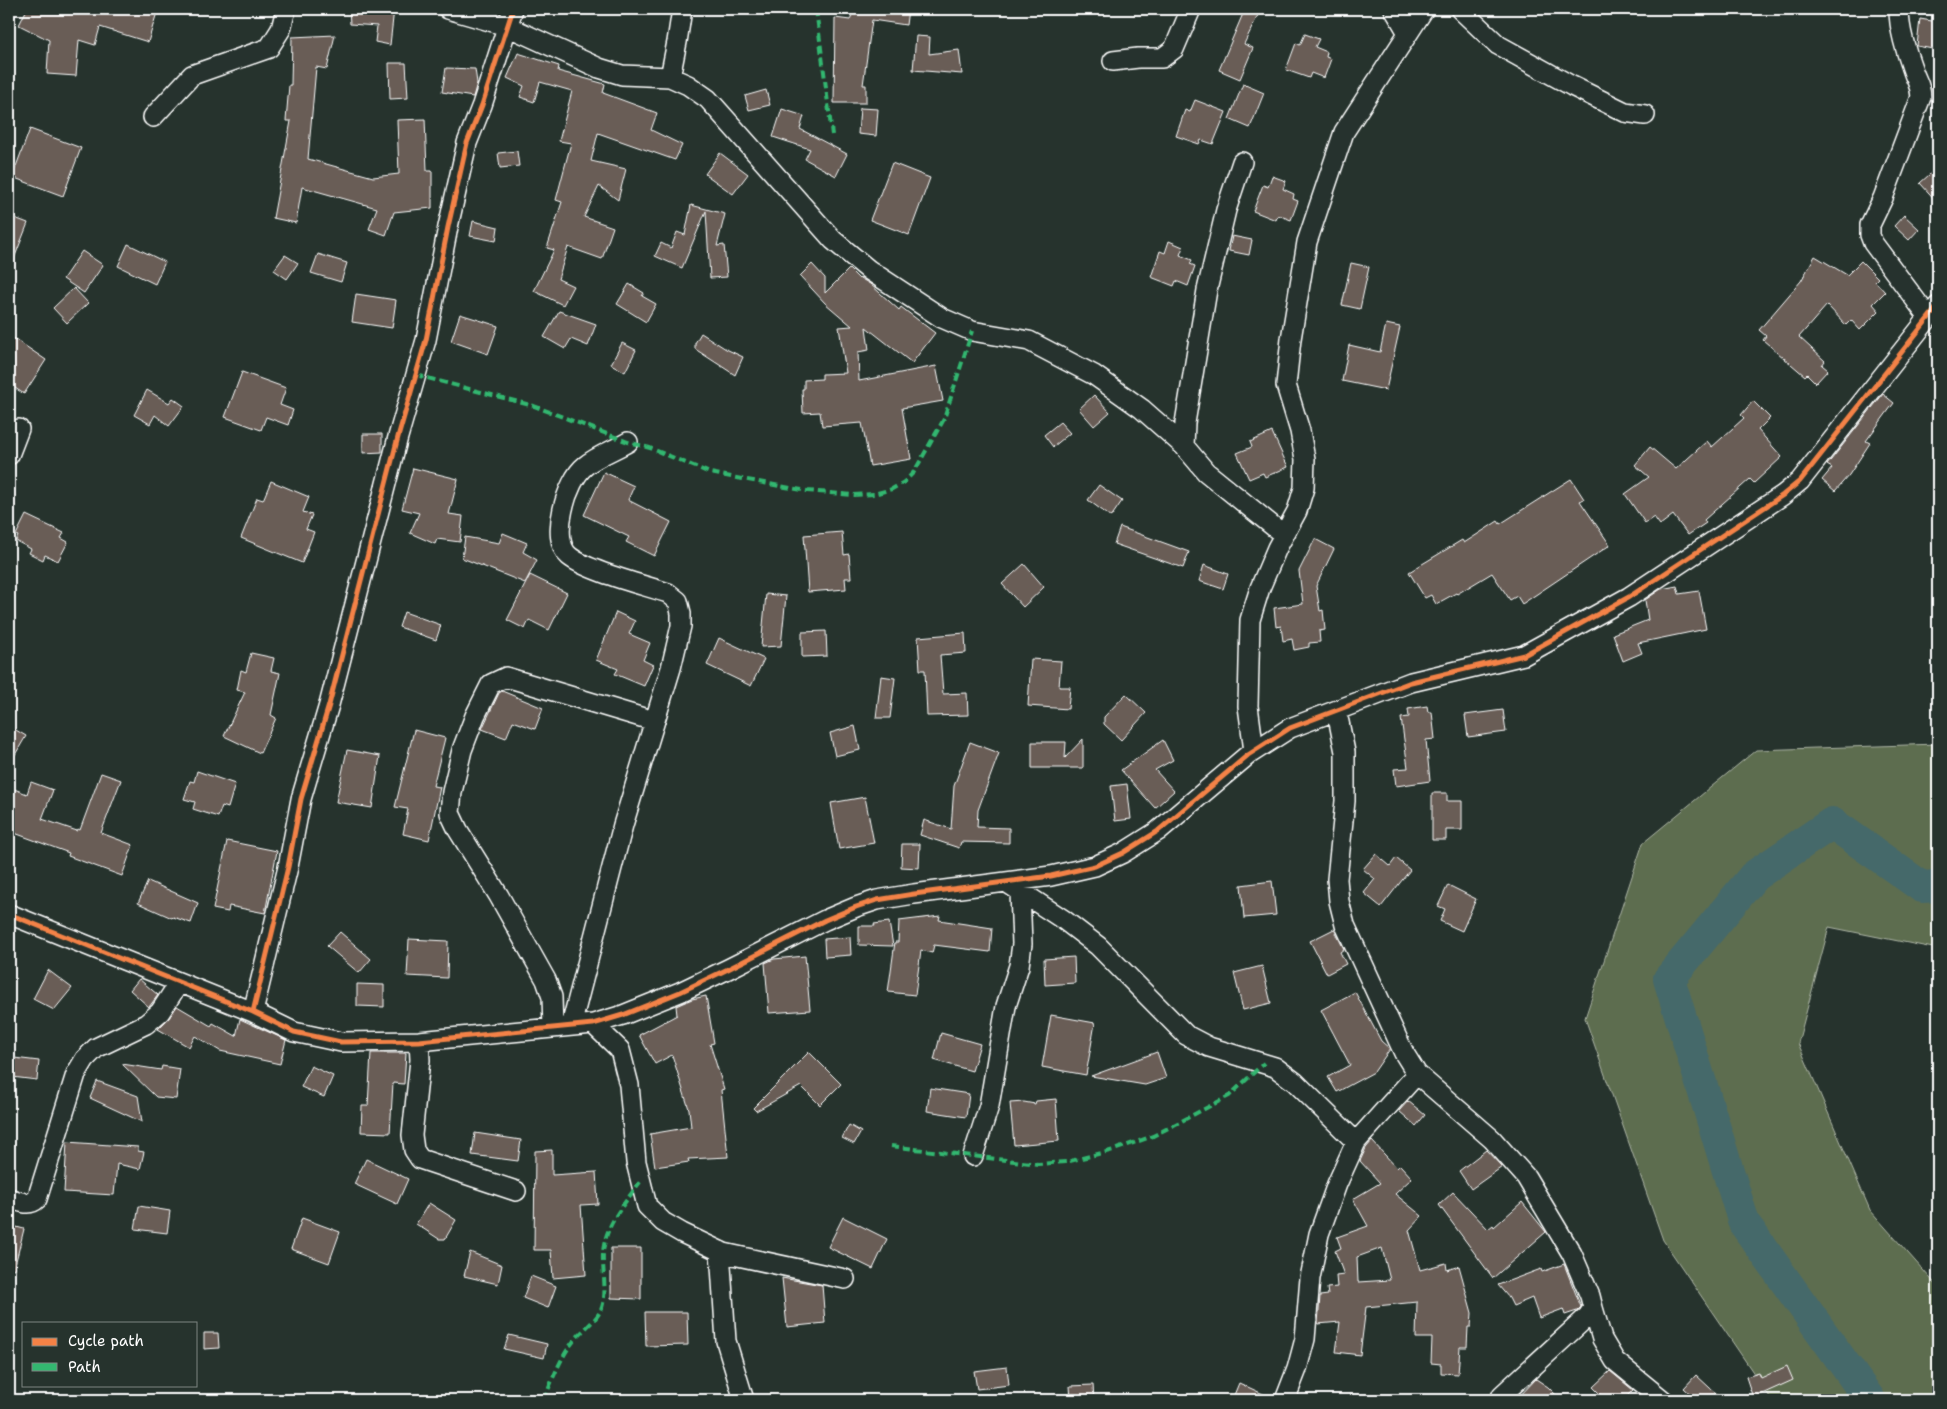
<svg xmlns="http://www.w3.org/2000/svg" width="1947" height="1409" font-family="'Shantell Sans',sans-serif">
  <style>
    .green { fill: #5d6d4f; stroke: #aeb6a7 }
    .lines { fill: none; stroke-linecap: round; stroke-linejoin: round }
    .river { stroke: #45696b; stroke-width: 32 }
    .building { fill: #695d57; stroke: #fff; fill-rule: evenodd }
    .minor-casing { stroke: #fff; stroke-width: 22 }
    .minor { stroke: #26332d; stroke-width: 19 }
    .quiet { stroke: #33b770; stroke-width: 4; stroke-dasharray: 8 4; stroke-linecap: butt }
    .cycleway-casing { stroke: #26332d; stroke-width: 8 }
    .cycleway { stroke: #f48246; stroke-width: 5 }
  </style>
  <rect width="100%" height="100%" fill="#26332d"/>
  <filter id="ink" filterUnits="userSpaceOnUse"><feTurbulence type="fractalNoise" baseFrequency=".02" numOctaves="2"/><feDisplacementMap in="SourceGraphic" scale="10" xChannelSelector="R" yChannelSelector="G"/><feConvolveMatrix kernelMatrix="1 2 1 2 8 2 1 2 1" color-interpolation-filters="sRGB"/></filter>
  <g filter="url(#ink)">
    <path class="green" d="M1938,744V949L1829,927L1798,1043L1870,1210L1938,1287V1400H1772L1663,1240L1585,1018L1643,843L1756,750Z"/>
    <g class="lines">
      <path class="river" d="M1870,1400L1744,1223L1669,979L1754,876L1832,823L1922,887L1938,886"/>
    </g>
    <path class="building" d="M27,9H158L148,42L100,27L95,45L79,40L76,76L47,74L49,40L19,25Z
      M349,9H394L390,45L375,42L377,26L350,24Z
      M854,9H908L906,25L872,20L863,85H866V103H834L835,18L850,20Z
      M1245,9H1251L1259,13L1244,44L1253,48L1240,79L1219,70Z
      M1920,19L1938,22V50L1917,46Z
      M1305,34L1319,39L1315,47L1327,52L1326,57L1331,59L1324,78L1311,73L1309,78L1286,70L1296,43L1300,45Z
      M335,35L327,69L316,67L308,159L373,177L399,174L397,120L425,119L427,171H432V208L394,212L386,235L369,229L377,208L302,187L296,223L273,218L291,121H286L289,85H291L292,37Z
      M916,36L930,37L929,54L959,50L962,74L913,70Z
      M518,53L559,66L558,71L605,84L603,93L657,113L651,130L682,145L675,160L598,133L591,161L626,169L618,200L599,186L584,217L613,227L602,259L568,247L558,279L573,286L563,305L534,291L554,250L547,248L562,202L556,200L571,143L559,141L572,91L540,82L534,102L520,97L524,86L507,78Z
      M389,63H406L408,98L390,99Z
      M446,68L475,69L477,83L473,97L442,92Z
      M1243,84L1264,93L1250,128L1229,119Z
      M766,90L770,105L749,110L745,96Z
      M1195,100L1226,112L1213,144L1201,140L1199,144L1176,136L1185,110L1190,112Z
      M860,108L878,109L876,136L858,134Z
      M782,109L804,116L800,129L847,154L836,176L805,159L810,149L773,137Z
      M30,129L81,148L63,196L12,177Z
      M517,151L519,166L500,168L498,153Z
      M720,153L748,174L733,194L705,174Z
      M892,163L930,178L909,235L870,220Z
      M1938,167V203L1920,183Z
      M1272,176L1286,181L1283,189L1294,194L1293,199L1298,201L1291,220L1278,215L1276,220L1253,211L1263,185L1268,187Z
      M691,205L725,214L717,246L724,245L727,277L710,278L706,211L682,268L655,256L661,243L671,248L677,232L685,235Z
      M1904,215L1919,229L1909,240L1894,226Z
      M12,217L28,223L10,269L9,225Z
      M473,221L498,227L496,241L470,236Z
      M1232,236L1252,240L1249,255L1229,251Z
      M1169,241L1183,247L1180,255L1192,260L1190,264L1195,266L1188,286L1176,281L1174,286L1151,277L1160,251L1165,253Z
      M128,244L165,262L155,284L118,266Z
      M82,251L103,265L84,293L63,279Z
      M318,254L347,263L341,282L311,273Z
      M285,255L298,263L287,279L274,270Z
      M1815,256L1847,275L1861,261L1878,278L1875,281L1885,292L1873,304L1879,311L1860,330L1851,320L1846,325L1827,305L1799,337L1825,361L1822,365L1828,370L1816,383L1807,374L1805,376L1763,340L1766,336L1759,330L1801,281Z
      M1351,263L1369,267L1360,309L1342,305Z
      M812,264L825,278V293L849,269L859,279L860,278L870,284L899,310L901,307L935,333L912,363L866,327L869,350L858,352L859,381L936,366L943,401L902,408L911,459L870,466L862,423L822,426L820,412L803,413L802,389H804V380L822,379V374L846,373L839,327L852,326L825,303L800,276Z
      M629,284L644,293L642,296L656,304L646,322L617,304Z
      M74,288L88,303L67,323L53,308Z
      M356,294L396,300L392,328L352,322Z
      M559,311L596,324L588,346L571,339L565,349L544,337Z
      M460,314L498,326L488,354L451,341Z
      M1386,324L1400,327L1386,390L1342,381L1349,345L1380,352Z
      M701,333L726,349L743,357L735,375L695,349V343Z
      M9,335L46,360L24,394L9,384Z
      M622,343L636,350L625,372L611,364Z
      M242,372L286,388L280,405L293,410L288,425L266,417L261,430L225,417Z
      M147,390L169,403L173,398L184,406L169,426L155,415L150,424L134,415Z
      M1883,394L1894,403L1866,441L1870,443L1849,475L1835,491L1822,480L1832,468L1827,465Z
      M1094,395L1110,412L1094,426L1079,409Z
      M1753,401L1770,418L1758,430L1782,457L1754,483L1750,479L1704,520L1706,523L1688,535L1673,515L1660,525L1654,517L1645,523L1625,494L1649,477L1635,465L1650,447L1676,469L1707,441L1712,447L1744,418L1741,415Z
      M1060,422L1070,433L1053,447L1044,435Z
      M1272,432L1288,467L1265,477L1263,473L1249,479L1237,453L1252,447L1250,442Z
      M363,434H382V452L363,453Z
      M413,468L458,479L449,514L463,516L460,542L437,539L435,544L410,533L419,513L402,509Z
      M604,472L634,486L628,500L671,522L654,556L626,542L629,537L584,515Z
      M1571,479L1584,499L1580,501L1610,545L1522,604L1517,596L1510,600L1492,573L1457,594L1456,593L1436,604L1431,595L1425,598L1409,572L1462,540L1464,543L1498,521L1500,524Z
      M271,481L309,497L303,512L312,515L306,529L314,532L302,563L241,538L257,498L263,500Z
      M1099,485L1122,501L1111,517L1088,500Z
      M26,515L64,533L61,538L68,542L58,561L45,555L43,560L29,553L31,549L16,541L18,536L16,535Z
      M1120,527L1189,552L1183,568L1114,544Z
      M842,532L844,555L849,554L851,578H845L846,589L808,592L804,535Z
      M503,533L527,543L523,552L537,560L525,583L462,558L465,537L499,543Z
      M1315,539L1334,549L1316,586L1320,611L1323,610L1325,630L1319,631L1320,642L1309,643V647L1294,650L1292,639L1283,641L1281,626L1276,627L1274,608L1303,604L1299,571Z
      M1024,564L1044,587L1023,607L1002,584Z
      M1204,565L1228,574L1223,589L1199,581Z
      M530,575L567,593L549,630L529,620L525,629L507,620Z
      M1677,586L1679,594L1699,591L1706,629L1638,643L1642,653L1623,661L1613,634L1648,620L1645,600L1661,589Z
      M766,594L786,596L781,646L761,647Z
      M404,612L441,625L436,640L399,627Z
      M616,612L635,621L629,634L650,643L643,660L653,665L644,686L615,674L618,669L596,660Z
      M826,631L827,656L802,657V632Z
      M965,633L966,653L940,655L943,694L967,693L968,715L927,716L925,670H920L918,637Z
      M719,638L764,659L751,686L707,665Z
      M251,653L274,658L271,671L280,673L271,715L276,718L260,753L224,736L245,692L237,690L241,670L246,672Z
      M1031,659L1061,661L1059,687H1070L1068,709L1028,706Z
      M881,676L895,678L890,718H876Z
      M502,691L543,708L535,729L513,721L506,738L482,729L499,693Z
      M1126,694L1146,713L1121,740L1104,724V717Z
      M1427,706L1428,712H1432L1435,739L1426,740L1430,781L1396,786L1394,769L1408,768L1401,718L1409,717L1408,709Z
      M1503,710L1506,732L1468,737L1465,715Z
      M9,726L26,736L9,765Z
      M855,726L860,750L835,756L830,733Z
      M414,730L445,738L433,786L440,787L429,840L403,834L408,809L395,807Z
      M1083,739V768H1032V742H1066L1065,758Z
      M1163,740L1173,760L1155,770L1174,791L1155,808L1121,770Z
      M970,742L999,753L978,810L977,827L1009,828V843L961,842L959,848L920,835L924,820L951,829L954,786Z
      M347,750L380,756L372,808L336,802Z
      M197,771L235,784L228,808L222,806L218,817L193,809L195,802L184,799L190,781L194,782Z
      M101,773L121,780L101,833L133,845L122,876L68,856L69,853L9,831V787L27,794L31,782L53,790L42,819L77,831L78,829L80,830Z
      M1127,784L1131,819L1115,821L1111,786Z
      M1432,793H1447V801H1462V830H1446V840H1432Z
      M865,797L874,843L839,849L831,803Z
      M227,841L277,851L265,913L229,906L228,912L213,909Z
      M902,844H920L919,868L901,867Z
      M1376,854L1390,866L1396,858L1410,870L1381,907L1364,893L1375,879L1363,869Z
      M148,881L198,903L191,923L173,917L172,918L138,903Z
      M1272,881L1276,915L1244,918L1241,885Z
      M1448,885L1476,899L1462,931L1440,921L1445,909L1438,906Z
      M940,916L939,920L992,928L990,952L934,945L932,953L921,950L915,995L888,992L895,942H898L899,921Z
      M889,922L893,946L859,945V926H875L874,924Z
      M1334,929L1344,949L1340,952L1346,964L1327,974L1310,941Z
      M340,932L371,959L359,973L327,946Z
      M850,937L851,955L825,957L824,939Z
      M409,939L448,941L447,978L407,976Z
      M805,956L810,1010L769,1013L765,963L774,959Z
      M1074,957L1075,983L1045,985L1044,959Z
      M1262,966L1271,1003L1243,1010L1234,973Z
      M48,970L72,988L54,1010L33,999Z
      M139,979L158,995L149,1007L130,990Z
      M357,984L384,985V1007L357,1006Z
      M1355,992L1381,1041L1390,1049L1374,1072L1337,1092L1328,1077L1350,1065L1321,1010Z
      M706,996L714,1043L710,1044L724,1089L721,1090L728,1157L688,1159L689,1162L655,1167L650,1134L691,1127L689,1109L672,1055L655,1064L639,1035L677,1015L676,1006L692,999Z
      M177,1006L211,1026L213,1023L236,1036L240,1019L286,1040L280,1064L220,1051L195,1036L189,1047L158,1029L169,1018Z
      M1051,1015L1095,1023L1086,1075L1042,1067Z
      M941,1033L980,1044L972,1071L934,1060Z
      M809,1052L841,1084L820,1105L801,1086L756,1111L753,1108Z
      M1157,1052L1166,1078L1145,1085L1091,1076Z
      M371,1053H406L404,1084L393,1083L390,1133L361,1132L362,1106H368Z
      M14,1058L39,1061L37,1080L12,1077Z
      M122,1064L161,1070L162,1066L180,1069L176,1099L156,1097Z
      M311,1066L333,1076L324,1097L301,1087Z
      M97,1081L138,1096L142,1122L90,1098Z
      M930,1088L969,1094L966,1117L927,1111Z
      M1056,1099L1059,1141L1014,1145L1010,1103L1024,1102L1035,1104L1036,1101Z
      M1408,1101L1425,1115L1416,1126L1399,1111Z
      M849,1125L861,1132L854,1144L842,1138Z
      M475,1133L521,1140L518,1161L472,1155Z
      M1372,1141L1397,1168L1400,1165L1412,1178L1395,1194L1422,1216L1409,1230L1420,1270L1446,1263L1447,1270L1459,1266L1472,1313L1471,1327H1468L1467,1347H1460L1458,1374L1441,1373V1364L1431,1363L1432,1338H1416L1417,1302L1366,1307L1360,1355L1336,1352L1340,1322L1318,1324L1320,1296L1328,1295L1327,1288L1337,1287L1336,1276L1344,1275L1335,1251L1341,1248L1337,1237L1368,1226L1353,1199L1380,1183L1360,1161L1366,1148ZM1382,1248L1390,1280L1358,1282L1357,1257Z
      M67,1142L138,1147V1151L144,1152L140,1169L117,1164L114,1195L64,1192Z
      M552,1150V1175L596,1172L598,1204L581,1205L586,1275L553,1278L551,1250H534L535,1151Z
      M1486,1150L1502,1167L1471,1189L1459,1171Z
      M366,1159L408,1179L397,1204L354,1184Z
      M1453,1192L1488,1229L1493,1225L1494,1227L1522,1202L1546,1232L1493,1278L1439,1205Z
      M429,1203L456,1220L445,1239H439L416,1224Z
      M139,1206L170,1211L167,1233L135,1229Z
      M843,1217L887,1239L873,1269L828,1247Z
      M302,1218L340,1232L329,1263L291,1249Z
      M9,1225L24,1229L14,1269L9,1268Z
      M611,1248H641V1299L611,1298Z
      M470,1252L502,1265L498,1284L464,1276Z
      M1564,1264L1581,1307L1577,1311L1565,1315L1563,1309L1539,1318L1532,1298L1513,1306L1509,1298L1498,1285L1541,1269L1542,1272Z
      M531,1276L556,1286L548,1308L523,1298Z
      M782,1278L822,1285L825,1323L787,1327Z
      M645,1312H687L688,1345L646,1346Z
      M204,1333H218L219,1348L204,1349Z
      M509,1335L547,1344L544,1358L504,1349Z
      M1787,1366L1793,1380L1753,1398L1746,1377L1759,1373L1761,1378Z
      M1007,1367L1009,1385L977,1389L974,1371Z
      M1610,1371L1633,1390L1623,1400H1606L1593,1387Z
      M1696,1375L1723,1400H1697L1684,1388Z
      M1536,1379L1548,1387L1561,1400H1516Z
      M1239,1383L1274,1399V1400H1232Z
      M1093,1385L1094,1400H1071L1070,1386Z"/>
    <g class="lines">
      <g class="minor-casing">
        <path id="minor" d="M448,9L507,26L599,68L622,75L670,77L688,85L708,99L833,240L869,270L942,318L972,331L1029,341L1094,375L1142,409L1184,446L1206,472L1284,535
          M1394,9L1408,33
          M1460,9L1498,45L1572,86L1625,112L1645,115
          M1899,9C1899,30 1906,51 1913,71C1917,83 1920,83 1921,97L1883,198L1870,225V235L1873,243L1929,318
          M1113,61L1138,58H1162L1174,49L1191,9
          M670,77L677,42L682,9
          M153,117L192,75L269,48L281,29L286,9
          M1184,446L1185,423L1207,290L1226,210L1242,162
          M9,455L19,429
          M1333,712L1339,722L1345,752V801L1337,879L1339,901L1345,925L1404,1053L1417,1074L1492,1139L1526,1177L1572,1254L1590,1296L1593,1308L1588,1316L1502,1395L1500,1400
          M1254,751L1248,706L1250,620L1260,588L1277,548L1297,511L1304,488L1305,459L1300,431L1286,385L1291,339L1307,242L1344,132L1424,9
          M1006,882L1064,920L1098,946L1186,1035L1209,1047L1275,1067L1295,1082L1356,1142
          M9,914L253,1012L294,1032L341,1042L419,1041L593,1024L623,1015L680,992L728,969L825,920L856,907L877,900L914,894L1051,876L1095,866L1123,853L1158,831L1248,755L1290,728L1411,682L1524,655L1629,597L1783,495L1800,481L1938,306
          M253,1012L288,867L301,799L329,705L398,437L426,340L448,227L467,143L482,105L513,9
          M593,1024L620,1050L629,1085L636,1162L647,1206L663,1222L682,1233L724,1253L845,1279
          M571,1026L623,825L671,668L681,626V613L678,601L668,593C644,585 587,571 569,556C549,539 567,480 585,466C597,456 614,450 628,442
          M553,1028L552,997L546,980L499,896L458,830L450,813L452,792L462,750L475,716L491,684L506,677L654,721
          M419,1041L420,1060L412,1135L414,1150L420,1159L516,1191
          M973,1156L989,1106L1006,1006L1019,966L1022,944L1020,892
          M9,1198C18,1201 29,1207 37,1199L76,1074L85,1059L96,1048L146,1024L160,1012L179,983
          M720,1251L726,1341L744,1400
          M1593,1308L1602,1339L1615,1361L1663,1400
          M1285,1400L1297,1369L1305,1339L1310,1278L1319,1234L1337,1184L1356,1142L1417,1074"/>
      </g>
      <use href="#minor" class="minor"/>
      <path class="quiet" d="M816,9L832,135
        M416,375L534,406L628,442L650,448L710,473L807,491L854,495L874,494L892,489L904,482L914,472L944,419L972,331
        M891,1146L1038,1164L1066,1162L1114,1150L1153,1136L1229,1096L1264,1063
        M544,1400C552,1381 560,1358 573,1342C581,1331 595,1322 601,1310C608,1293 602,1271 603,1253C605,1225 624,1204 640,1182"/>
      <g class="cycleway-casing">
        <path id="cycleway" d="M9,914L253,1012L294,1032L341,1042L419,1041L593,1024L623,1015L680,992L728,969L825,920L856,907L877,900L914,894L1051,876L1095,866L1123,853L1158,831L1248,755L1290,728L1411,682L1524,655L1629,597L1783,495L1800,481L1938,306
          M253,1012L288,867L301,799L329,705L398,437L426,340L448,227L467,143L482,105L513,9"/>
      </g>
      <use href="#cycleway" class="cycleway"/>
    </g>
  </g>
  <rect width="1947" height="1409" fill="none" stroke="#26332d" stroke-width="30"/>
  <rect x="15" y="15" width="1917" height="1379" fill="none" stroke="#fff" stroke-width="2" filter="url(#ink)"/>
  <rect x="22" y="1322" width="175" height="65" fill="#26332d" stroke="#7d8581"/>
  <rect x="32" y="1338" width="25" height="8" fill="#f48246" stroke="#7d8581"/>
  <text x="68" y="1346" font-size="15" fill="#ffffff">Cycle path</text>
  <rect x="32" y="1363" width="25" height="8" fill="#33b770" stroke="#7d8581"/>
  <text x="68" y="1372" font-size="15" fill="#ffffff">Path</text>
</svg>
